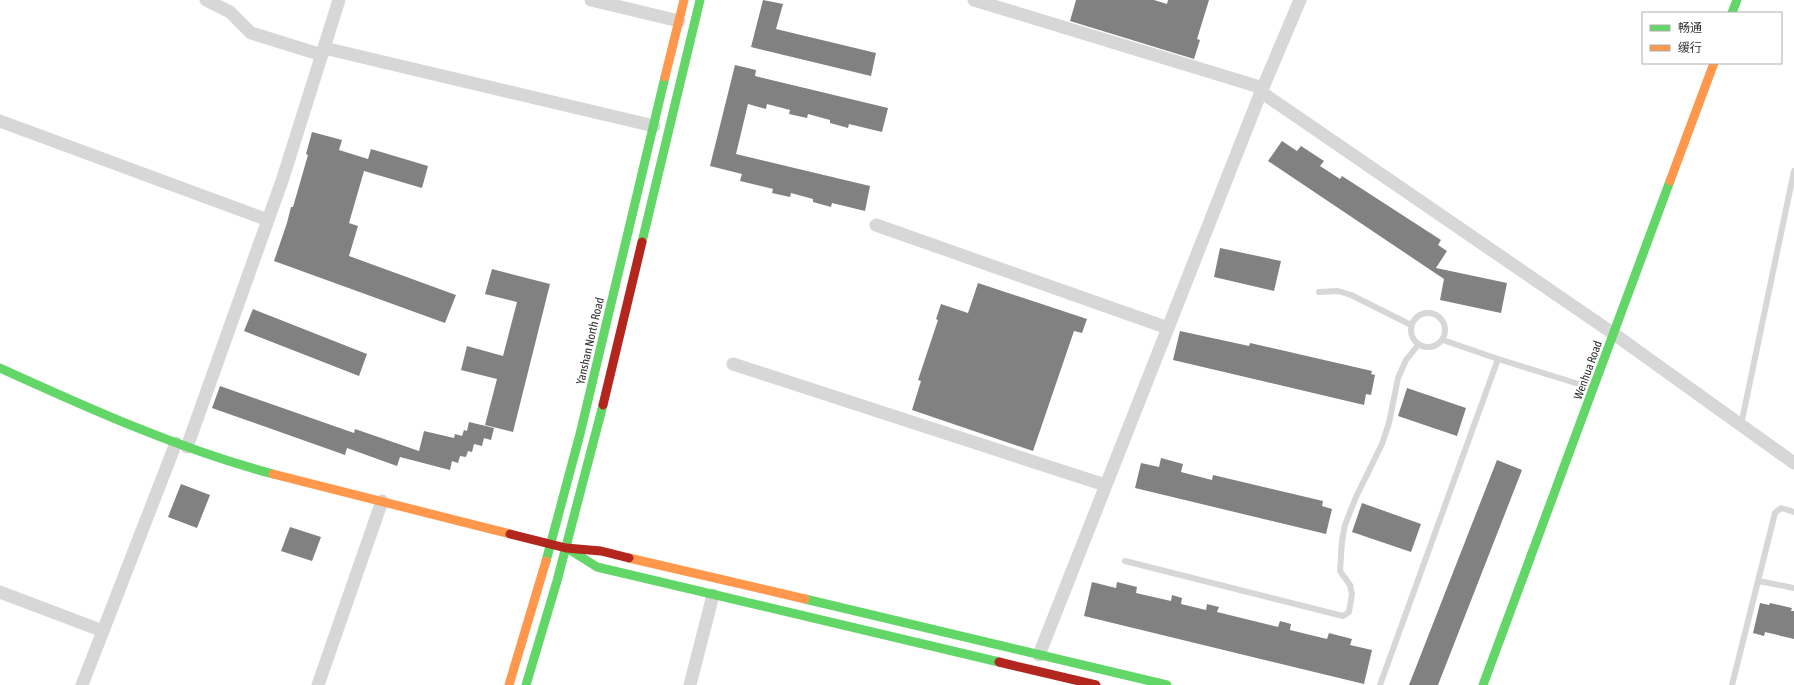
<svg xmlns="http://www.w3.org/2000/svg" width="1794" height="685" font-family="'Asap Condensed','Noto Sans SC',sans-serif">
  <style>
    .building { fill: #818181 }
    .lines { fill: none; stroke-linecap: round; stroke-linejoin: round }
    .lane { stroke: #d7d7d7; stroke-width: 6 }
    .street { stroke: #d7d7d7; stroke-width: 13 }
    .fast { stroke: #63d668; stroke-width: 9 }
    .slow { stroke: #ff974d; stroke-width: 9 }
    .jam { stroke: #b3261e; stroke-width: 9 }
    .labels { text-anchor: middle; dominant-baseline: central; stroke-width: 4; stroke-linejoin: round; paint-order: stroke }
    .street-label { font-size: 12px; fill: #333; stroke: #fff }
  </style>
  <rect width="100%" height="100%" fill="#fff"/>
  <path class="building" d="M763,0L783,4L776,29L876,53L871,76L751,47Z
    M1076,0H1154L1167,4L1168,0H1209L1197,39L1200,40L1194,59L1070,21Z
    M735,65L756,70L755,76L888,108L882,132L849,124L848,128L841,126L830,123V120L808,114L807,118L789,114L790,110L767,104L766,109L748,104L736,154L870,186L865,211L832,203L831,207L813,202V199L791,193L790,197L772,193L773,189L740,181L742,174L710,166Z
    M312,132L342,140L339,150L368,159L371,149L428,166L422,188L364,171L349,223L358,226L349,256L456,295L445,323L274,261L287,223L291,207H293L308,155L306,154Z
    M1282,141L1297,151L1301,146L1324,161L1320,166L1340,179L1342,176L1441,240L1438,245L1447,251L1436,268L1507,283L1501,313L1440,300L1444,279L1268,161Z
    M1220,248L1281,261L1274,291L1214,277Z
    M492,269L550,284L513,432L485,425L497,379L461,370L467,346L503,356L517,302L485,294Z
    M978,283L1087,319L1082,333L1074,331L1033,451L912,410L921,381L918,380L938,320L936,319L941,304L968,313Z
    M253,309L367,354L359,376L244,331Z
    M1180,331L1249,346L1250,343L1372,371L1371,374L1375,375L1371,395L1366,394L1364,405L1173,360Z
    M220,386L354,433L355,429L419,451L424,431L454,438L455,434L462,436L464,430L467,431L469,422L494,428L491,440L484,438L482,446L474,444L472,452L468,451L466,457L460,456L458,463L452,461L450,470L400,457L397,466L347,448L345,455L212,408Z
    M1407,388L1466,408L1457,436L1398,416Z
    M1161,458L1183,464L1181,472L1212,480L1213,475L1323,501L1322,506L1332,509L1326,534L1135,488L1141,463L1159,467Z
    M1497,460L1522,470L1438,685H1409Z
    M181,484L210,495L197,528L168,517Z
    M1362,503L1421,524L1411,552L1352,532Z
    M290,527L321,537L312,561L281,551Z
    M1092,582L1116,588L1117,582L1137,587L1136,593L1171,601L1172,595L1182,598L1181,604L1206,610L1207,604L1219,607L1217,612L1278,627L1280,621L1291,624L1290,630L1327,639L1329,633L1352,639L1350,645L1372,650L1364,684L1084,616Z
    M1760,603L1769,605L1770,603L1792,608L1791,611H1794V639L1765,632L1764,636L1753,633Z"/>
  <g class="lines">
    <path class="lane" d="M1319,292L1338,291L1351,295L1411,325
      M1411 330a17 17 0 1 1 34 0a17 17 0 1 1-34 0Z
      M1443,340L1498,359L1592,388
      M1741,425L1794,171
      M1125,561L1343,616L1349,612L1352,594L1350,585L1340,571L1342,541L1345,525L1356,497L1382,444L1389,423L1398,378L1406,360L1418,345
      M1759,581L1794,588
      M1380,685L1498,359
      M1732,685L1775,513L1781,508L1794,512"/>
    <path class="street" d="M206,0L230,12L251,33L322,55
      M591,0L679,21
      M974,0L1263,88
      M324,48L654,126
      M1261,92L1614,334L1794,463
      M0,121L268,220
      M876,225L1168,328
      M733,364L1105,485
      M187,447L283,178L339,0
      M0,592L103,631
      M1039,655L1261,92L1300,0
      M82,685L176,443
      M318,685L382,501
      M690,685L713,595"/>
    <path class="fast" d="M1732,13L1737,0
      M642,242L700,0
      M0,368C88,408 179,449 273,474
      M570,550L597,567L999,662
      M546,561L580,434L665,77
      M805,599L1167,685
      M526,685L557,581L603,405
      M1483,685L1670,181"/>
    <path class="slow" d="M665,77L684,0
      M1670,181L1714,63
      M273,474L510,534
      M629,558L805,599
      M509,685L546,561"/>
    <path class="jam" d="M603,405L642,242
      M510,534L566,548L601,551L629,558
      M999,662L1096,685"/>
  </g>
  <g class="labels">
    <g class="street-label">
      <text transform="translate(590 341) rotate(-77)">Yanshan North Road</text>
      <text transform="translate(1588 370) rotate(-70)">Wenhua Road</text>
    </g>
  </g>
  <rect x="1642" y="12" width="140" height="52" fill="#ffffff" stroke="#adadad"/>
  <rect x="1650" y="25" width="20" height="6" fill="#63d668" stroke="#adadad"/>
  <text x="1678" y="32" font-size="12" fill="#333333">畅通</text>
  <rect x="1650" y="45" width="20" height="6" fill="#ff974d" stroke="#adadad"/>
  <text x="1678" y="52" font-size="12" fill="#333333">缓行</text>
</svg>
